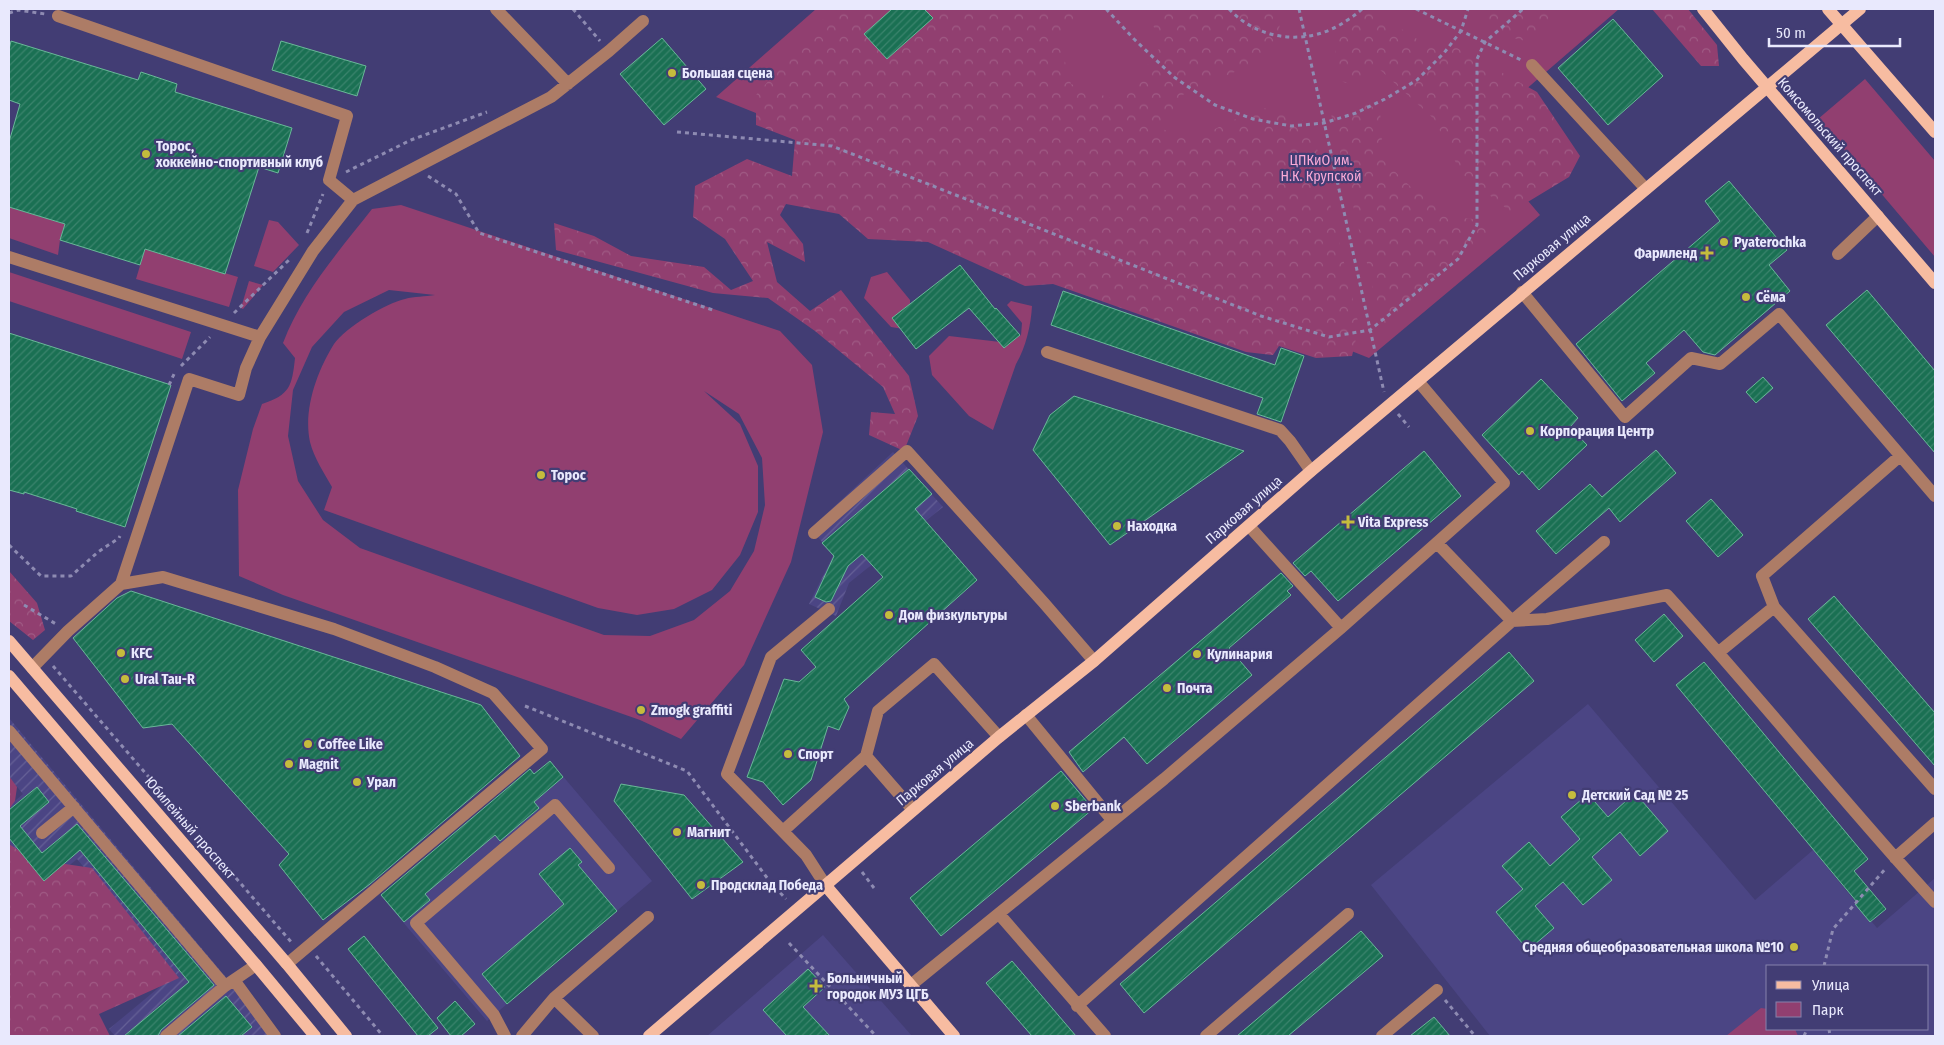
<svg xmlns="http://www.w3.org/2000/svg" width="1944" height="1045" font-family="'Fira Sans Condensed',sans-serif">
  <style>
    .built { fill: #4b4584; fill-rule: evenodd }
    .industrial { fill: url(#industrial-furrows) }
    .green { fill: #913f70; fill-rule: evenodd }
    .forest { fill: url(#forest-crowns) }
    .building { fill: url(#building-hatch); stroke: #69b898 }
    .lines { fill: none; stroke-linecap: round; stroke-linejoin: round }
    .path { stroke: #8e8bb2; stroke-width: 3; stroke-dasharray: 4 4; stroke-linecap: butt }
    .minor { stroke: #ad7c66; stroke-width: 12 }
    .major { stroke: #f7bca1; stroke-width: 12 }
    .poi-dot { fill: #c5bc3d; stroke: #423d74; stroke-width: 2 }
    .labels { text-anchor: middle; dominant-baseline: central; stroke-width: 4.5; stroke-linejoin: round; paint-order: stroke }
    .poi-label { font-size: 14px; font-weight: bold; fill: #e9e9fd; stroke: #423d74; text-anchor: start }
    .street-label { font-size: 14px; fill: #e9e9fd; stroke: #423d74 }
    .park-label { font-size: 14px; fill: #faa9d6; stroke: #423d74 }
  </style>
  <defs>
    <pattern id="industrial-furrows" width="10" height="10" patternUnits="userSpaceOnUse" patternTransform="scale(1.25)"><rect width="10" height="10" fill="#4b4584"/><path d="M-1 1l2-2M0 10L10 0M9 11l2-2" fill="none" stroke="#656096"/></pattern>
    <pattern id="forest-crowns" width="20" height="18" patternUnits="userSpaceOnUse" patternTransform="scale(1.25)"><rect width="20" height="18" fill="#913f70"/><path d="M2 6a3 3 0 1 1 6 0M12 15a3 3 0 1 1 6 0" fill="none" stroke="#a05b85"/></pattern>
    <pattern id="building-hatch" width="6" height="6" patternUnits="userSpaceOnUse" patternTransform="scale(1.25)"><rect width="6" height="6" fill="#1a7053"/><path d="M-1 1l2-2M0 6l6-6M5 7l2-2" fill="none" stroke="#3b846d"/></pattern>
  </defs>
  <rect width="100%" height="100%" fill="#423d74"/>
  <path class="built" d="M1588,704L1755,900L1813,850L1877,928L1935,878V1036H1490L1371,885ZM1768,966H1928V1029H1768Z
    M550,761L652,881L487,1021L385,901Z
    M823,935L912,1036H707Z"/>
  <path class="industrial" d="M893,452L943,507L849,583L836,616L809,604L833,556L811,528Z
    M9,718L275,1036H115L109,1029L174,975L77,859L44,886L9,843V806L23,794L9,777Z"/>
  <path class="green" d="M816,9H1619L1481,128L1480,145L1540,215L1369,358L716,97Z
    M1865,79L1935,161V257L1818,119Z
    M401,205L780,331L812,365L823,432L791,562L744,665L681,739L640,720L283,595L239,576L238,490L253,429L262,404C290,395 292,386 295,358L283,343C302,293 339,251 372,209ZM389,290L435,295C425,297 414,296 405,299C386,303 345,328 334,344C317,371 303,410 310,442C314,458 324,473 332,487L324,510L598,608L637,615L674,609L712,590L740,555L758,512V466L740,424L704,391L739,414L762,458L765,505L754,551L730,591L694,620L650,636L604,635L360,548L323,520L298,481L288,436L293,390L312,347L344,312Z
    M9,207L65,224L60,240L58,255L9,238Z
    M269,220L278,222L299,245L273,272L254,266Z
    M145,249L238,277L229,307L136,279Z
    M9,272L191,332L182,359L9,301Z
    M887,272L910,300V330L891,327L864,298L871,277Z
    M249,281L263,285L243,309L241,308Z
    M1011,301L1032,306C1031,325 1026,347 1016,364L993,430L969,416L932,375L929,356L949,336L1009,343L1021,335L1022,323L1007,305Z
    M1761,1008L1768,1009V1029H1795L1798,1036H1726Z"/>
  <path class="forest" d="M832,9H1082L1060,43L1071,84L1121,102L1161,46L1147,9H1282L1277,44L1246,67L1180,96L1164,130L1196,138L1261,107L1311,123L1359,326L1352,356L1316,358L1279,346L1273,355L1246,352L1053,284L1025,286L928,242L868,239L839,214L786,204L780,215L803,244L805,262L767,242L777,282L810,311L841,290L909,376L918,416L904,451L869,435L871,412L895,414L883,387L815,331L768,298L713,293L556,250L554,223L594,236L631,256L704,267L731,290L753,281L725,239L693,217L695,186L747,159L792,176L795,140L756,125V95Z
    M1343,9H1370L1428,46L1452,45L1537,92L1580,156L1569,177L1511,212L1461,173L1434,119L1378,68L1357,86L1340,81L1334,42L1355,25Z
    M1485,9H1570L1526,41L1491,33Z
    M1652,9H1688L1717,45L1719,66H1701Z
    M1362,103L1380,109L1383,160L1412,188H1432L1442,216L1473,219L1497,234L1384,334L1331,114L1350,116Z
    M9,571L37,603L45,630L33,640L9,621Z
    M9,776L17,787L15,801L9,809Z
    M9,844L32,859L92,868L179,978L99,1014L110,1036H9Z"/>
  <path class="building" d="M892,9H924L933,18L887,59L864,34Z
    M1613,19L1663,76L1608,125L1558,68Z
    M662,38L706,89L664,125L620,74Z
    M11,41L138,80L141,72L177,84L175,92L292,128L278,173L259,167L225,274L145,249L140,265L60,240L65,224L9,207V142L20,104L9,100V50Z
    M281,41L366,66L357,96L272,70Z
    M1729,181L1787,250L1769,265L1790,291L1715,355L1703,352L1684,330L1646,363L1655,373L1622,401L1576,344L1720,221L1705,201Z
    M960,265L995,309L996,308L1020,335L1004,348L969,308L916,349L892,318Z
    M1867,290L1935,371V453L1826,325Z
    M1063,291L1275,365L1281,348L1304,356L1281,422L1257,414L1263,398L1051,325Z
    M9,333L171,385L125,527L76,511L77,509L24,492V494L9,490Z
    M1763,377L1773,388L1756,403L1746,392Z
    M1541,379L1578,418L1570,427L1587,445L1539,490L1522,471L1519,475L1482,435Z
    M1074,396L1244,451L1110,545L1033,450L1050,415Z
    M1656,450L1676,473L1620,522L1609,508L1556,554L1536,531L1590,484L1602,497Z
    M1424,451L1461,496L1338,601L1311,571L1305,576L1293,563Z
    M909,469L932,494L915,509L977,580L844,699L849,707L839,730L828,726L811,780L783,805L763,782L747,777L784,679L799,682L816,667L801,650L883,577L862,554L848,566L831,601L826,602L815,597L834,556L822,543Z
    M1711,499L1743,535L1718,557L1686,521Z
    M1281,573L1293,586L1287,591L1291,595L1229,648L1252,675L1147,764L1124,737L1083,772L1069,752Z
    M131,591L481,705L520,756L370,884L323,920L279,865L289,854L172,724L143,728L73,638L117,598Z
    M1834,596L1935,713V766L1808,619Z
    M1664,614L1683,636L1654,662L1635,640Z
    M1509,652L1534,681L1144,1013L1120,984Z
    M1704,662L1868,859L1854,871L1886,909L1870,922L1855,904L1857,902L1676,685Z
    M550,761L563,777L534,802L539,808L500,841L495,835L425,894L430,900L404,922L381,895L530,769L534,774Z
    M1061,771L1093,809L941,936L910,898Z
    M621,784L684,795L743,862L692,899L614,801Z
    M37,787L49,802L20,826L42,853L77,824L214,985L161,1030L158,1036H124L189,982L80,850L44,881L9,838V810Z
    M1635,793L1668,831L1640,856L1620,832L1592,857L1612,880L1583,905L1563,882L1535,906L1554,928L1528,950L1496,912L1523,889L1502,866L1529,842L1550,866L1580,839L1561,817L1588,794L1608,817Z
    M570,848L582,862L578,865L617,911L507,1004L482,974L564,904L539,874Z
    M1361,931L1383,956L1288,1036H1237Z
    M364,936L438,1028L428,1036H418L348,949Z
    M1012,961L1076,1036H1032L986,983Z
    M808,969L825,987L803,1007L830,1036H787L763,1010Z
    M226,996L252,1027L241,1036H178Z
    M455,1001L475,1024L461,1036H451L437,1018Z
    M1434,1017L1450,1036H1410Z"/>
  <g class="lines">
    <path class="path" d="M573,9L600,41
      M1108,9L1107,10L1134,39L1174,77L1215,105L1253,119L1291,126L1324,123L1356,113L1385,99L1417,80L1444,53L1461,31L1468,9
      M1229,9C1260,42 1310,46 1346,21C1352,17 1357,14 1362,9
      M1299,9L1384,392
      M1416,9L1521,60
      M9,13L18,10L45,14
      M677,132L832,146L1261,316L1329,337L1370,330L1458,259L1477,225V59L1485,42L1523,9
      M346,172L411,140L487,112
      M428,176L456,194L479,233L713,310
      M307,233L323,194
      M234,313L289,260
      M181,366L210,337
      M169,385L175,372
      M1398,414L1409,427
      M9,545L41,576H71L98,552L119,538L120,536
      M24,605L56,624
      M53,666L292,943
      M525,706L687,771L771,883L786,899
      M862,872L874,888
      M789,943L876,1036
      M316,956L383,1036
      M1824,966L1833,929L1886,868
      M1445,1000L1475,1036
      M1829,1029L1830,1036
      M1804,1036L1807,1029"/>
    <path class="minor" d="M496,9L568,84
      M58,16L347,116L329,180L353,200
      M1532,65L1646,189
      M1838,254L1878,216
      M9,257L260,337
      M1522,292L1625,417L1691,358L1720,364L1779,314L1935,496
      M1047,352L1280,430L1290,441L1311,471
      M1249,526L1341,628
      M814,533L907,451L1044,603L1094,661
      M1437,543L1512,621L1547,619L1667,595C1758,695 1843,802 1935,902
      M121,584L163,577L334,629L435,667L493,693L542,749L287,964
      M1774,607L1935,789
      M1719,652L1774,607L1762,576L1900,456
      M32,668L68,631L121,584L189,379L239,395L246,368L260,337L313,251L353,200L551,97L609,51L643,21
      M1026,715L1112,820
      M9,731L225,986L256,965
      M866,756L913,810
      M783,831L866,756L878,711L934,664L999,737
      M42,833L74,807
      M1895,858L1935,823
      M826,886L806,855L727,774L771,657L829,609
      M999,914L1105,1036
      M234,980L275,1036
      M911,985L1164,779L1341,628L1504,483L1418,381
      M554,998L648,917
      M1077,1006L1512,621L1604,542
      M166,1036L225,986
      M505,1036L494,1015L416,923L555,805L609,868
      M522,1036L554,998L593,1036
      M1206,1036L1348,914
      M1382,1036L1437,990"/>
    <path class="major" d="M1703,9L1743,59L1935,283
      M1828,9L1935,132
      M9,641L287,964L346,1036
      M9,676L256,965L315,1036
      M826,886L954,1036
      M649,1036L999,737L1094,661L1311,471L1860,9"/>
  </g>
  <g class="poi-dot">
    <circle cx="672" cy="73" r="5"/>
    <circle cx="146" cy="154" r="5"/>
    <circle cx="1724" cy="242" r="5"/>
    <path d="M1704.5 245.5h5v5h5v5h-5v5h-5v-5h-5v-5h5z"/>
    <circle cx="1746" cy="297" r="5"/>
    <circle cx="1530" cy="431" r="5"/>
    <circle cx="541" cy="475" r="5"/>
    <path d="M1345.5 514.5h5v5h5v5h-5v5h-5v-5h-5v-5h5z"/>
    <circle cx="1117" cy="526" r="5"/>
    <circle cx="889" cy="615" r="5"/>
    <circle cx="121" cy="653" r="5"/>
    <circle cx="1197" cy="654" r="5"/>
    <circle cx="125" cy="679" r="5"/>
    <circle cx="1167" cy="688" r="5"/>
    <circle cx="641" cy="710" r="5"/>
    <circle cx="308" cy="744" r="5"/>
    <circle cx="788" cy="754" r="5"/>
    <circle cx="289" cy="764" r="5"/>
    <circle cx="357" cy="782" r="5"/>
    <circle cx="1572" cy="795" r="5"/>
    <circle cx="1055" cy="806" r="5"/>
    <circle cx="677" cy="832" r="5"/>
    <circle cx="701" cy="885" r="5"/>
    <circle cx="1794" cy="947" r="5"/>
    <path d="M813.5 978.5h5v5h5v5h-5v5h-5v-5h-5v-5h5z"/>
  </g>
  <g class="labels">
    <g class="poi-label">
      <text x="682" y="73">Большая сцена</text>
      <text x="156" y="146">Торос,<tspan x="156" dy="16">хоккейно-спортивный клуб</tspan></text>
      <text x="1734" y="242">Pyaterochka</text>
      <text x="1697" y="253" text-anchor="end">Фармленд</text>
      <text x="1756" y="297">Сёма</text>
      <text x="1540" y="431">Корпорация Центр</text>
      <text x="551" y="475">Торос</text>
      <text x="1358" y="522">Vita Express</text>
      <text x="1127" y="526">Находка</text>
      <text x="899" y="615">Дом физкультуры</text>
      <text x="131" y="653">KFC</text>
      <text x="1207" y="654">Кулинария</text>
      <text x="135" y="679">Ural Tau-R</text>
      <text x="1177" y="688">Почта</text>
      <text x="651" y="710">Zmogk graffiti</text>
      <text x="318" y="744">Coffee Like</text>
      <text x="798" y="754">Спорт</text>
      <text x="299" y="764">Magnit</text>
      <text x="367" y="782">Урал</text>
      <text x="1582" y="795">Детский Сад № 25</text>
      <text x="1065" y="806">Sberbank</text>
      <text x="687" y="832">Магнит</text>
      <text x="711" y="885">Продсклад Победа</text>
      <text x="1784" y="947" text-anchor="end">Средняя общеобразовательная школа №10</text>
      <text x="827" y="978">Больничный<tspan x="827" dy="16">городок МУЗ ЦГБ</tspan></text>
    </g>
    <g class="street-label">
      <text transform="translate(1830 137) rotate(49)">Комсомольский проспект</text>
      <text transform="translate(1552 247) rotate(-40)">Парковая улица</text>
      <text transform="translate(1244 510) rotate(-41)">Парковая улица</text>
      <text transform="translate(935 772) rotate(-40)">Парковая улица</text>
      <text transform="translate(190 828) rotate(49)">Юбилейный проспект</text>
    </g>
    <g class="park-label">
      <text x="1321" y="160">ЦПКиО им.<tspan x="1321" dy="16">Н.К. Крупской</tspan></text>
    </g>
  </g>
  <rect width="1944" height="1045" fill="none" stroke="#e9e9fd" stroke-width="20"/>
  <rect x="1766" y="965" width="162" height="65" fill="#423d74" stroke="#8582ab"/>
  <rect x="1776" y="981" width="25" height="8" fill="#f7bca1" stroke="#8582ab"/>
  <text x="1812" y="990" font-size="15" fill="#e9e9fd">Улица</text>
  <rect x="1776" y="1002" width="25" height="15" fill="#913f70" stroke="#8582ab"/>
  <text x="1812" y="1015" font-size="15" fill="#e9e9fd">Парк</text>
  <path d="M1769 38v8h131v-8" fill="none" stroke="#e9e9fd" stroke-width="2.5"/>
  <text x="1776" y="38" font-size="15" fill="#e9e9fd" stroke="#423d74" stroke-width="4" paint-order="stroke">50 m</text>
</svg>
